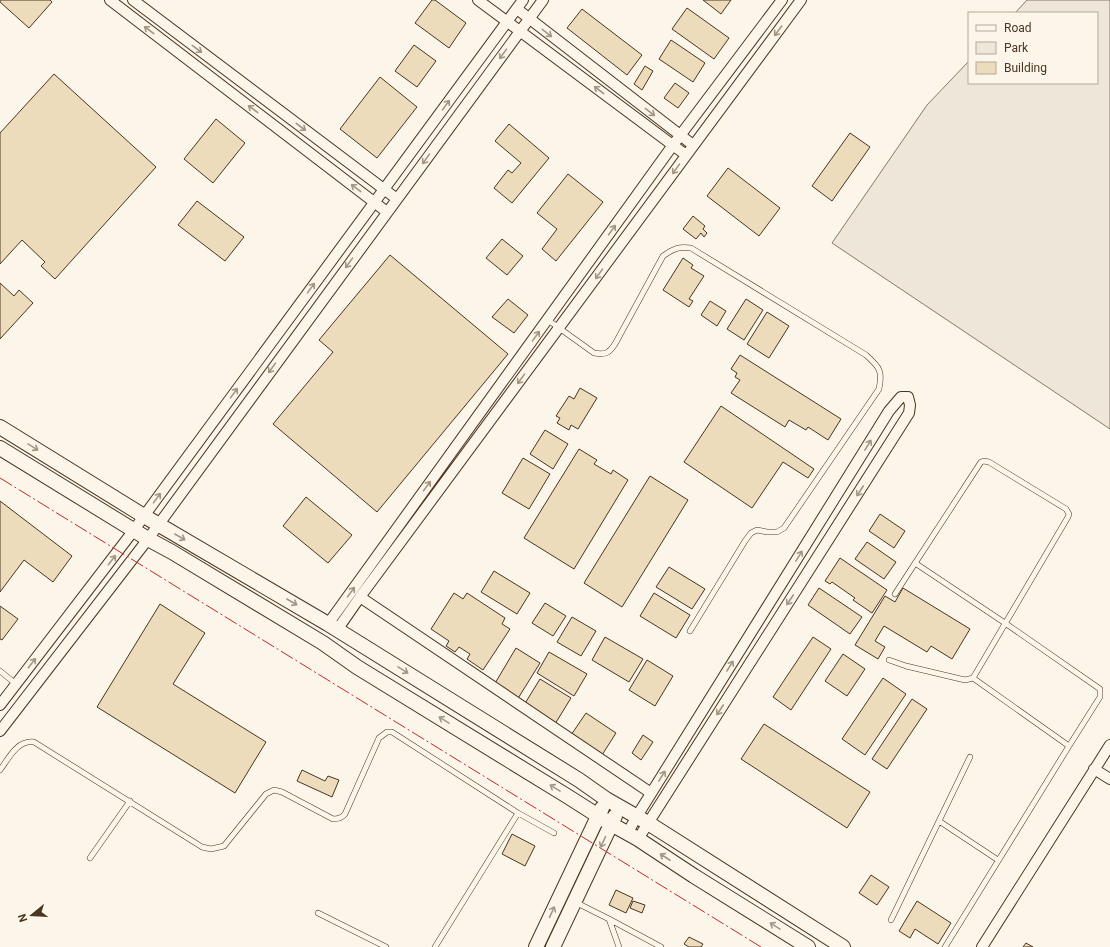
<svg xmlns="http://www.w3.org/2000/svg" width="1110" height="947" font-family="Roboto,sans-serif">
  <style>
    .green { fill: #ede6d9; stroke: #887966 }
    .building { fill: #ecdcbc; stroke: #4a3520 }
    .lines { fill: none; stroke-linecap: round; stroke-linejoin: round }
    .lane-casing { stroke: #4a3520; stroke-width: 6 }
    .street-casing { stroke: #4a3520; stroke-width: 12 }
    .secondary-casing { stroke: #4a3520; stroke-width: 16 }
    .lane { stroke: #fbf6e9; stroke-width: 5 }
    .street { stroke: #fbf6e9; stroke-width: 10 }
    .secondary { stroke: #fbf6e9; stroke-width: 14 }
    .power { stroke: #c62828; stroke-width: 1; stroke-dasharray: 14 3 2 3; stroke-linecap: butt }
    .oneway { stroke: #a29684 }
  </style>
  <rect width="100%" height="100%" fill="#fbf6e9"/>
  <path class="green" d="M1027,0H1110V429L832,243L927,105L969,61V83H1097V13H1015Z"/>
  <path class="building" d="M0,0H50L52,2L29,28L0,2Z
    M432,0H435L466,23L449,48L415,23Z
    M703,0H731L721,14Z
    M687,8L729,38L714,59L672,29Z
    M582,9L642,55L627,75L567,28Z
    M671,40L705,63L693,82L659,59Z
    M414,45L436,61L417,87L395,71Z
    M645,66L653,71L642,90L634,84Z
    M54,74L156,167L55,279L41,266L45,262L22,240L0,264V133Z
    M380,77L417,107L377,158L340,129Z
    M675,83L689,93L678,108L664,98Z
    M216,119L245,143L213,183L184,159Z
    M509,124L549,158L512,203L494,188L508,170L512,173L521,163L495,141Z
    M850,133L870,147L832,201L812,186Z
    M728,168L780,208L759,236L707,196Z
    M568,174L603,202L556,261L542,249L557,229L537,213Z
    M197,201L244,237L225,261L178,225Z
    M693,216L705,226L703,229L707,233L704,237L701,233L696,239L683,229Z
    M502,239L523,256L507,275L486,258Z
    M390,255L508,354L377,512L273,424L333,352L319,340Z
    M683,258L693,265L691,268L704,276L689,299L693,301L689,307L663,290Z
    M0,283L14,296L19,290L33,303L0,339Z
    M508,299L528,315L514,333L492,317Z
    M746,299L763,310L744,340L727,329Z
    M710,301L726,311L717,326L701,315Z
    M767,312L789,326L769,358L747,344Z
    M740,355L841,419L828,440L808,427L806,430L789,420L785,427L731,393L740,380L735,377L737,373L731,369Z
    M580,388L597,398L578,429L571,425L569,430L557,423L560,418L556,416L569,396L574,399Z
    M721,406L814,469L808,478L783,462L752,508L684,462Z
    M545,430L568,444L553,469L530,454Z
    M579,449L597,460L594,464L611,474L613,470L628,480L574,569L524,538Z
    M523,458L550,474L529,509L502,493Z
    M650,476L688,500L622,607L584,583Z
    M306,497L352,535L328,563L283,526Z
    M0,501L72,556L53,582L24,560L0,592Z
    M880,514L905,531L894,548L869,531Z
    M867,542L896,562L884,579L855,559Z
    M840,558L887,590L872,613L853,600L855,598L832,582L830,584L825,581Z
    M669,567L705,589L692,609L656,587Z
    M494,571L530,593L517,614L481,592Z
    M819,588L862,617L850,634L808,605Z
    M903,588L970,629L952,659L931,646L927,652L884,626L875,641L885,647L878,659L855,645L885,596L895,602Z
    M454,593L463,599L467,593L505,618L502,624L510,629L483,670L467,659L470,654L459,647L455,652L446,646L449,641L431,629Z
    M654,593L690,615L676,638L640,616Z
    M545,603L566,616L553,636L532,623Z
    M160,604L205,633L173,684L266,742L235,793L97,707Z
    M0,606L18,619L2,640L0,639Z
    M572,617L596,631L581,656L557,642Z
    M605,637L643,659L629,682L592,660Z
    M813,637L831,649L791,710L773,697Z
    M516,648L540,663L517,700L494,685Z
    M549,652L587,674L574,696L537,673Z
    M843,654L865,669L847,696L825,681Z
    M647,660L673,676L655,706L629,690Z
    M883,678L906,694L865,755L842,739Z
    M540,679L571,698L555,724L524,705Z
    M912,699L927,709L887,769L872,759Z
    M586,713L616,733L602,755L571,735Z
    M764,724L870,792L847,828L741,759Z
    M643,735L653,742L641,760L632,753Z
    M302,770L325,781L328,776L339,780L332,797L297,781Z
    M512,834L535,846L525,866L502,854Z
    M871,875L889,887L877,905L859,893Z
    M616,890L633,898L626,913L609,905Z
    M633,901L645,905L642,913L630,908Z
    M917,901L951,923L938,944L915,929L910,938L899,931Z
    M689,937L703,944L701,947H689L684,944Z
    M1026,943L1033,947H1023Z"/>
  <g class="lines">
    <g class="lane-casing">
      <path id="lane" d="M548,320L594,353C606,355 609,353 615,344L663,256C673,249 679,246 691,248L866,355C879,367 883,370 879,389L784,528L777,532H767L757,530L751,533L745,541L690,631
        M915,563L1005,623L1100,689V697L1069,746
        M895,594L981,462L984,461L989,462L1066,509L1069,514L1068,517L973,678L1069,746L945,947
        M889,660L906,666L965,680L973,678
        M0,671L16,684
        M0,770C9,758 17,740 34,742L202,847L211,849L224,846L266,794L274,790L282,792L333,819C339,819 342,818 345,814L379,738L387,732H392L518,813L554,833
        M939,821L970,757
        M90,858L130,801
        M575,902L609,919L619,947
        M318,913L386,947
        M609,919L661,947
        M891,920L939,821L998,860
        M435,947L518,813"/>
    </g>
    <g class="street-casing">
      <path id="street" d="M110,0L387,212
        M133,0L397,199
        M478,0L686,155
        M517,9L693,145
        M360,597L651,793
        M328,624L673,145L782,0
        M337,630L360,597L801,0
        M0,705L134,530L144,516L523,0
        M0,731L148,539L543,0
        M1094,769L1110,779
        M627,834L637,816L889,411L901,397H908L910,405L909,413L638,839
        M982,947L1110,745"/>
    </g>
    <g class="secondary-casing">
      <path id="secondary" d="M0,427L144,516L328,624L579,780L606,799L648,823L843,947
        M0,448L148,539L172,552L323,643L357,667L567,796L611,824L638,839L694,876L808,947
        M536,947L602,808
        M553,947L615,816"/>
    </g>
    <use href="#lane" class="lane"/>
    <use href="#street" class="street"/>
    <use href="#secondary" class="secondary"/>
    <path class="power" d="M0,478L761,947"/>
  </g>
  <defs><path id="oneway-shaft" d="M-6 0H5M1.5-3L5.5 0L1.5 3" fill="none" stroke-width="1.6" stroke-linecap="round" stroke-linejoin="round"/></defs>
  <g class="oneway">
    <use href="#oneway-shaft" transform="translate(149 30) rotate(-143)"/>
    <use href="#oneway-shaft" transform="translate(778 31) rotate(127)"/>
    <use href="#oneway-shaft" transform="translate(547 33) rotate(38)"/>
    <use href="#oneway-shaft" transform="translate(197 49) rotate(37)"/>
    <use href="#oneway-shaft" transform="translate(503 54) rotate(126)"/>
    <use href="#oneway-shaft" transform="translate(599 90) rotate(-143)"/>
    <use href="#oneway-shaft" transform="translate(446 105) rotate(-54)"/>
    <use href="#oneway-shaft" transform="translate(253 109) rotate(-143)"/>
    <use href="#oneway-shaft" transform="translate(650 112) rotate(38)"/>
    <use href="#oneway-shaft" transform="translate(301 127) rotate(37)"/>
    <use href="#oneway-shaft" transform="translate(426 159) rotate(126)"/>
    <use href="#oneway-shaft" transform="translate(676 169) rotate(126)"/>
    <use href="#oneway-shaft" transform="translate(356 188) rotate(-143)"/>
    <use href="#oneway-shaft" transform="translate(612 230) rotate(-54)"/>
    <use href="#oneway-shaft" transform="translate(349 263) rotate(126)"/>
    <use href="#oneway-shaft" transform="translate(599 274) rotate(126)"/>
    <use href="#oneway-shaft" transform="translate(311 288) rotate(-54)"/>
    <use href="#oneway-shaft" transform="translate(536 336) rotate(-54)"/>
    <use href="#oneway-shaft" transform="translate(272 368) rotate(126)"/>
    <use href="#oneway-shaft" transform="translate(521 379) rotate(126)"/>
    <use href="#oneway-shaft" transform="translate(234 393) rotate(-54)"/>
    <use href="#oneway-shaft" transform="translate(868 445) rotate(-58)"/>
    <use href="#oneway-shaft" transform="translate(33 447) rotate(32)"/>
    <use href="#oneway-shaft" transform="translate(427 486) rotate(-54)"/>
    <use href="#oneway-shaft" transform="translate(860 491) rotate(123)"/>
    <use href="#oneway-shaft" transform="translate(157 498) rotate(-54)"/>
    <use href="#oneway-shaft" transform="translate(180 537) rotate(30)"/>
    <use href="#oneway-shaft" transform="translate(799 556) rotate(-58)"/>
    <use href="#oneway-shaft" transform="translate(112 560) rotate(-52)"/>
    <use href="#oneway-shaft" transform="translate(351 592) rotate(-54)"/>
    <use href="#oneway-shaft" transform="translate(790 600) rotate(123)"/>
    <use href="#oneway-shaft" transform="translate(292 602) rotate(30)"/>
    <use href="#oneway-shaft" transform="translate(32 663) rotate(-52)"/>
    <use href="#oneway-shaft" transform="translate(730 666) rotate(-58)"/>
    <use href="#oneway-shaft" transform="translate(403 670) rotate(32)"/>
    <use href="#oneway-shaft" transform="translate(720 710) rotate(123)"/>
    <use href="#oneway-shaft" transform="translate(444 720) rotate(-148)"/>
    <use href="#oneway-shaft" transform="translate(662 776) rotate(-58)"/>
    <use href="#oneway-shaft" transform="translate(555 788) rotate(-148)"/>
    <use href="#oneway-shaft" transform="translate(603 842) rotate(115)"/>
    <use href="#oneway-shaft" transform="translate(665 857) rotate(-147)"/>
    <use href="#oneway-shaft" transform="translate(552 912) rotate(-65)"/>
    <use href="#oneway-shaft" transform="translate(775 926) rotate(-148)"/>
  </g>
  <rect x="968" y="12" width="130" height="72" fill="#fbf6e9" stroke="#b4a999"/>
  <rect x="976" y="25" width="20" height="6" fill="#fbf6e9" stroke="#b4a999"/>
  <text x="1004" y="32" font-size="12" fill="#4a3520">Road</text>
  <rect x="976" y="42" width="20" height="12" fill="#ede6d9" stroke="#b4a999"/>
  <text x="1004" y="52" font-size="12" fill="#4a3520">Park</text>
  <rect x="976" y="62" width="20" height="12" fill="#ecdcbc" stroke="#b4a999"/>
  <text x="1004" y="72" font-size="12" fill="#4a3520">Building</text>
  <g transform="translate(32 915) rotate(252)" stroke="#fbf6e9" stroke-width="3" paint-order="stroke">
  <path d="M0-3L7 15L0 10L-7 15Z" fill="#4a3520"/>
  <text y="-6" font-size="11" font-weight="bold" text-anchor="middle" fill="#4a3520">N</text>
  </g>
</svg>
